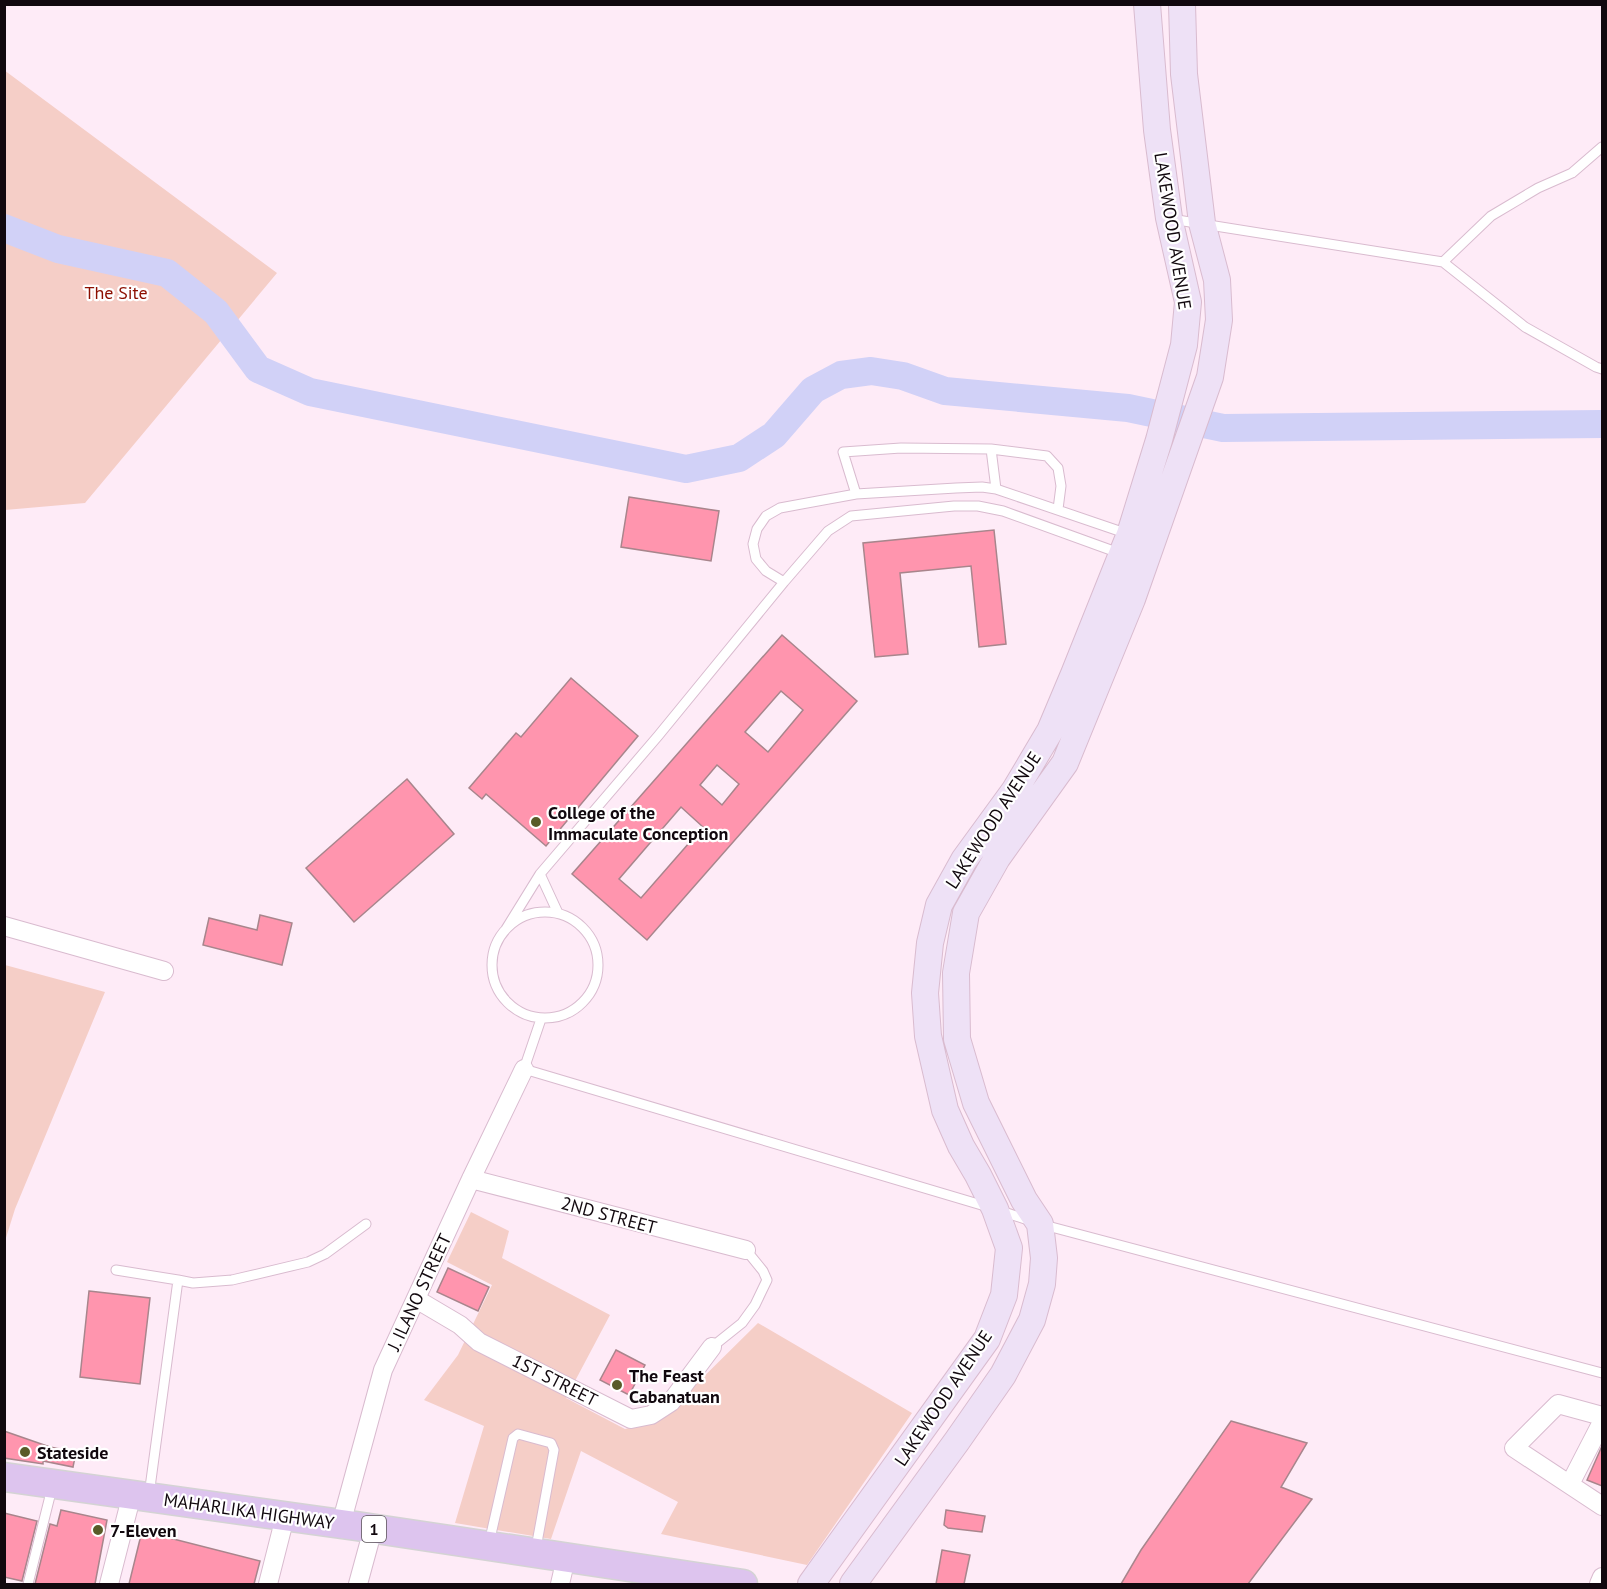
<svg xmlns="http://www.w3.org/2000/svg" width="1607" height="1589" font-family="'PT Sans',sans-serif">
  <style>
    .green { fill: #f5cec7 }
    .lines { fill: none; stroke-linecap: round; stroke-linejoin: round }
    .river { stroke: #d1d1f7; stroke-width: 28 }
    .building { fill: #ff95ae; stroke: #a8858c; stroke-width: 1.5; fill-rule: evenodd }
    .lane-casing { stroke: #d9bbcf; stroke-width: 11 }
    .street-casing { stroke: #d9bbcf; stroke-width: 20 }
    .secondary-casing { stroke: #d9bbcf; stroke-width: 28 }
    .primary-casing { stroke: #d4d3d4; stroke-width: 31 }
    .lane { stroke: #fff; stroke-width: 9 }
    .street { stroke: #fff; stroke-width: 18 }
    .secondary { stroke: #eee1f6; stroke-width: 26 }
    .primary { stroke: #ddc4ee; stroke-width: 28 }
    .poi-dot { fill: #595b28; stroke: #fff; stroke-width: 2 }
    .labels { text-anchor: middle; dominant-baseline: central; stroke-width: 4.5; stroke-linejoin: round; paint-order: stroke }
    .shield { fill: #fff; stroke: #585256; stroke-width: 1.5 }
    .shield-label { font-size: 16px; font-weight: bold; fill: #11080e }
    .street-label { font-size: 18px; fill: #11080e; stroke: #fff }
    .park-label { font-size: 18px; fill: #8c0f00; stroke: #fff }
    .poi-label { font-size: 18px; font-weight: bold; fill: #11080e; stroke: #fff; text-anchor: start }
  </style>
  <rect width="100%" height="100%" fill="#feebf7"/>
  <path class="green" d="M4,70L277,273L85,503L5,510Z
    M5,965L105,992L15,1209L5,1241Z
    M471,1212L509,1231L502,1258L610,1315L566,1398L625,1429L652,1422L675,1405L758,1323L912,1413L807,1565L661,1534L678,1502L581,1451L551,1539L455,1523L484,1426L424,1400L458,1355L492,1285L447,1262Z"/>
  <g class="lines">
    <path class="river" d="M4,228L58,249L167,273L216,312L258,369L310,392L686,469L739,458L774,435L813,390L841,375L871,371L903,376L945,391L1128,408L1223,428L1602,424"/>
  </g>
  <path class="building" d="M629,497L719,511L711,561L621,547Z
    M994,530L1006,644L979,647L971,566L900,573L908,654L875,657L863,543Z
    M782,635L857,701L647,940L572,874ZM781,691L803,710L768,752L745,732ZM717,765L739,784L722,805L700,785ZM681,807L703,827L641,898L619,879Z
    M571,678L638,736L546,846L486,794L482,799L469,788L516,733L521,737Z
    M407,779L454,834L354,922L306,868Z
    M260,915L292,923L282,965L203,945L209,918L257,930Z
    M448,1268L489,1287L478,1311L437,1292Z
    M89,1291L150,1298L140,1384L80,1377Z
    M616,1350L645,1365L629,1395L600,1380Z
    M1231,1421L1307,1443L1281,1487L1312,1499L1248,1584H1121L1141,1550Z
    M4,1431L50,1447L76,1452L73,1467L43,1461V1464L4,1458Z
    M1602,1446V1486L1587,1480Z
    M61,1510L107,1520L95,1584H35L50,1524L57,1526Z
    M946,1510L985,1516L982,1532L948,1528L944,1525Z
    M4,1513L37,1521L22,1581L4,1577Z
    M142,1531L260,1561L254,1584H129Z
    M942,1550L970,1555L964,1584H936Z"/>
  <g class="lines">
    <g class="lane-casing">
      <path id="lane" d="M1171,219L1443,262L1525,327L1596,367L1602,369
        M1443,262L1491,216L1538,188L1572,173L1602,147
        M991,449L996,489
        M856,494L843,452L901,448L991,449L1047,456L1058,468L1061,486L1058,509
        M784,582L766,571L756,559L753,544L757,529L766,516L780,508L856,494L956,488L982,487L996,489L1128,534
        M540,874L558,913
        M492 965a53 53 0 1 1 106 0a53 53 0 1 1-106 0Z
        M506,929L540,874L658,736L784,582L828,531L851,516L954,506H978L1003,511L1119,553
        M541,1019L524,1069L995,1209L1040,1224L1602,1373
        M116,1270L178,1280L149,1495
        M178,1280L193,1283L232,1280L308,1262L325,1254L366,1224
        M712,1347L742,1323L755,1305L767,1280L763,1271L746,1250
        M489,1543L513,1438L518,1434L551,1443L554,1450L536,1548
        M28,1584L52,1488"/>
    </g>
    <g class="street-casing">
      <path id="street" d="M4,926L164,971
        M471,1179L746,1250
        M416,1299L460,1325L479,1342L631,1419L651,1415L671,1402L712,1347
        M1602,1416L1558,1404L1514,1448L1602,1506
        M1570,1484L1602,1422
        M341,1524L383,1370L471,1179L524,1069
        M109,1584L132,1494
        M268,1584L285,1517
        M358,1584L373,1529
        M560,1584L566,1558
        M1599,1584L1602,1577"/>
    </g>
    <g class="secondary-casing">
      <path id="secondary" d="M811,1584L987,1339L1004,1295L1009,1248L995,1209L978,1175L961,1146L945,1110L928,1036L925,993L930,943L939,905L964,860L1015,790L1050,731L1074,674L1130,534L1159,440L1184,345L1188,302L1169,218L1157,130L1147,4
        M853,1584L957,1441L1003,1375L1032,1320L1042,1284L1044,1258L1040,1224L1024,1200L976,1103L957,1039L956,973L966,913L997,858L1065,763L1132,599L1210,377L1219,320L1217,280L1202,223L1184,74L1182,4"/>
    </g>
    <g class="primary-casing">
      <path id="primary" d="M4,1477L356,1526L743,1584"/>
    </g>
    <use href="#lane" class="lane"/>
    <use href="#street" class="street"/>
    <use href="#secondary" class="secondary"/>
    <use href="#primary" class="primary"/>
  </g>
  <g class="poi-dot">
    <circle cx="536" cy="822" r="6"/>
    <circle cx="617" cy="1385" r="6"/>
    <circle cx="25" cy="1452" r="6"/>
    <circle cx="98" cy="1530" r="6"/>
  </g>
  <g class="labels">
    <rect class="shield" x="362" y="1516" width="24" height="26" rx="4.5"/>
    <g class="shield-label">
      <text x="374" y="1529">1</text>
    </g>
    <g class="street-label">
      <text transform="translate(1173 231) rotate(81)">LAKEWOOD AVENUE</text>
      <text transform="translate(993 820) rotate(-57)">LAKEWOOD AVENUE</text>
      <text transform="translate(609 1215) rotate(15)">2ND STREET</text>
      <text transform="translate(419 1292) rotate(-65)">J. ILANO STREET</text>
      <text transform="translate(555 1380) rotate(27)">1ST STREET</text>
      <text transform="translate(943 1398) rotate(-56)">LAKEWOOD AVENUE</text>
      <text transform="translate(249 1511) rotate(8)">MAHARLIKA HIGHWAY</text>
    </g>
    <g class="park-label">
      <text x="116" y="292">The Site</text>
    </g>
    <g class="poi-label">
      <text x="548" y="812">College of the<tspan x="548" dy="21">Immaculate Conception</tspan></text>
      <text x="629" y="1375">The Feast<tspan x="629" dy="21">Cabanatuan</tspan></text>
      <text x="37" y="1452">Stateside</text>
      <text x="110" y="1530">7-Eleven</text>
    </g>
  </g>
  <rect width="1607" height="1589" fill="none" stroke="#11080e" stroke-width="12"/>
</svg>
